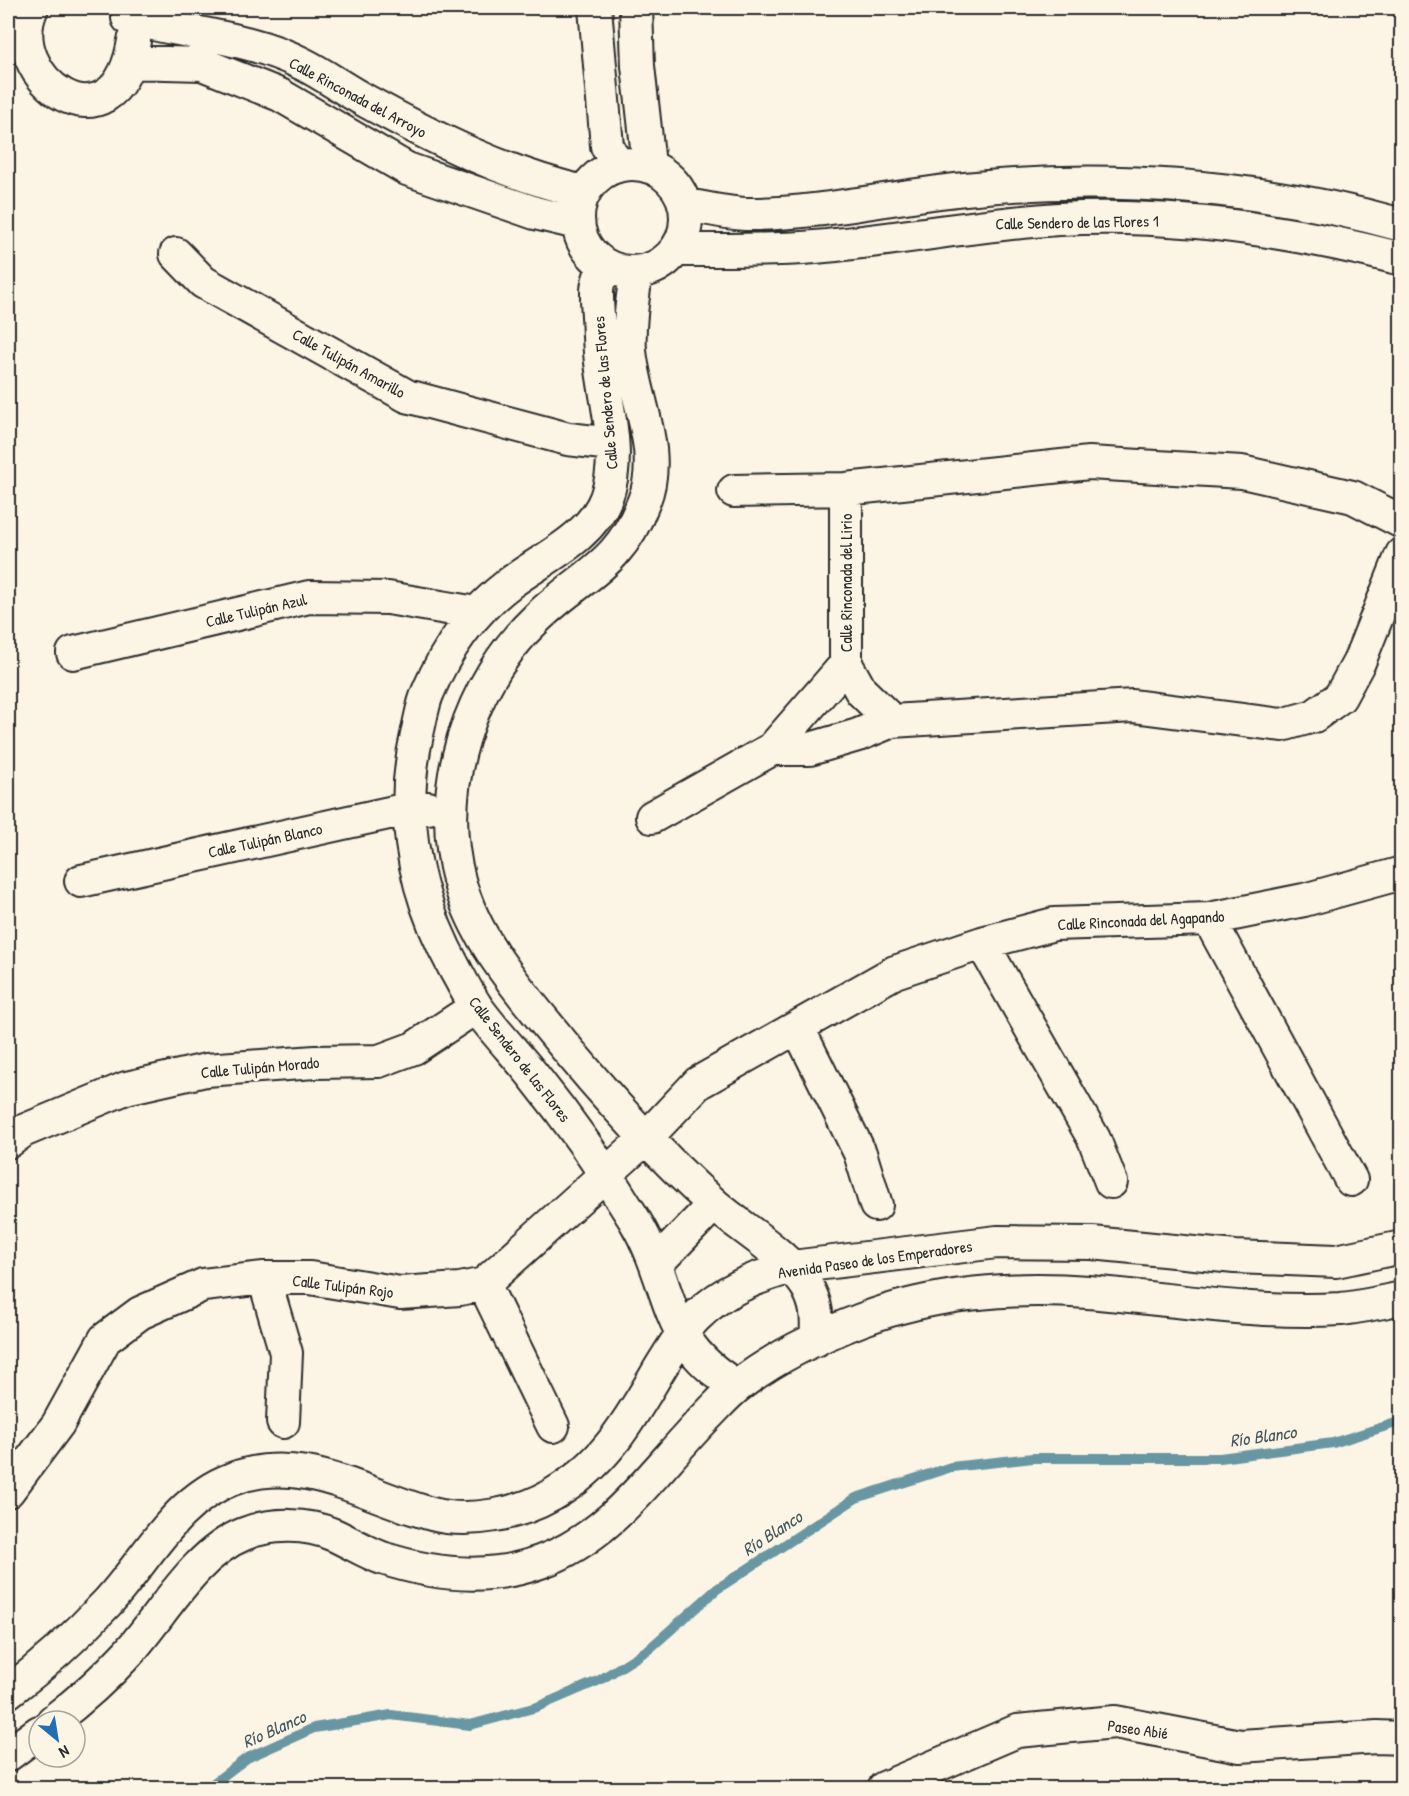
<svg xmlns="http://www.w3.org/2000/svg" width="1409" height="1796" font-family="'Patrick Hand',sans-serif">
  <style>
    .lines { fill: none; stroke-linecap: round; stroke-linejoin: round }
    .stream { stroke: #6896a2; stroke-width: 10 }
    .minor-casing { stroke: #2b2b2b; stroke-width: 36 }
    .minor { stroke: #fcf5e5; stroke-width: 32 }
    .labels { text-anchor: middle; dominant-baseline: central; stroke-width: 6; stroke-linejoin: round; paint-order: stroke }
    .street-label { font-size: 16px; fill: #2b2b2b; stroke: #fcf5e5 }
    .water-label { font-size: 18px; font-style: italic; fill: #44585c; stroke: #fcf5e5 }
  </style>
  <rect width="100%" height="100%" fill="#fcf5e5"/>
  <filter id="ink" filterUnits="userSpaceOnUse"><feTurbulence type="fractalNoise" baseFrequency=".0167" numOctaves="2"/><feDisplacementMap in="SourceGraphic" scale="12" xChannelSelector="R" yChannelSelector="G"/><feConvolveMatrix kernelMatrix="1 2 1 2 8 2 1 2 1" color-interpolation-filters="sRGB"/></filter>
  <g filter="url(#ink)">
    <g class="lines">
      <path class="stream" d="M207,1788L247,1758L314,1728L391,1715L470,1725L537,1707L600,1680L649,1649L717,1589L856,1498L951,1467L1033,1458H1220L1333,1443L1402,1421"/>
      <g class="minor-casing">
        <path id="minor" d="M32,8C0,77 114,160 134,41
          M595,8L607,146L617,165
          M636,8L638,66L649,165
          M128,18C187,34 248,36 303,64C325,75 345,90 366,101C435,139 506,174 583,192
          M130,62L202,64L280,95L407,169L535,213L577,223
          M578 218a54 54 0 1 1 108 0a54 54 0 1 1-108 0Z
          M686,205C707,208 729,214 749,214C822,214 893,196 965,189C1111,174 1260,186 1402,225
          M679,250C724,250 770,251 815,247C897,240 977,224 1059,219C1175,213 1290,230 1402,259
          M176,254L203,282L407,396L568,439L612,444
          M605,267C594,283 597,297 598,316C599,331 599,347 601,362C606,406 622,455 606,498C590,539 543,558 510,583C473,611 446,649 428,692C423,703 421,717 418,730C398,813 414,894 455,969C462,982 469,996 478,1009C494,1031 514,1052 532,1074C569,1120 603,1168 634,1219C675,1286 660,1342 737,1386
          M636,273C633,298 628,325 630,350C634,399 664,451 644,501C619,567 584,573 538,617C469,682 435,788 459,880C474,937 513,983 549,1027C600,1090 654,1151 715,1205C744,1230 784,1252 806,1285C817,1303 818,1319 816,1340
          M846,489V664L861,691L892,721
          M734,491L846,489L1089,463L1242,472L1353,497L1402,522
          M73,653L309,597L388,598L476,613
          M772,749L846,664
          M652,817L772,749H810L858,735L892,721L1133,706L1282,725L1314,716L1340,697L1359,662L1402,554
          M81,881L407,809L428,808
          M1209,919L1351,1180
          M982,943L1094,1139L1111,1182
          M798,1028L860,1153L876,1205
          M8,1142L23,1131L126,1088L206,1070L315,1062L379,1061L414,1048L476,1007
          M657,1263L714,1204
          M264,1278L286,1353L283,1422
          M484,1284L553,1426
          M8,1491L58,1424L105,1339L140,1313L203,1285L264,1278H310L400,1293L460,1289L484,1284L647,1137L698,1083L895,972L982,943L1054,924L1209,919L1304,900L1402,873
          M8,1692C43,1666 77,1635 107,1603C146,1561 175,1500 232,1479C303,1452 365,1496 432,1514C469,1524 519,1514 552,1495C607,1464 631,1417 662,1365C673,1348 682,1331 696,1317C723,1290 756,1277 792,1267L997,1242L1092,1243L1235,1257L1336,1261L1402,1247
          M53,1721C79,1701 105,1678 127,1654C162,1616 194,1554 244,1534C271,1523 307,1523 334,1535C350,1542 365,1552 382,1558C434,1575 488,1581 540,1562C613,1536 654,1470 706,1417C717,1406 727,1394 739,1385C774,1358 819,1336 861,1320C931,1293 1013,1286 1088,1292C1172,1299 1256,1314 1341,1309C1361,1307 1382,1302 1402,1298
          M8,1755L39,1732
          M884,1788L1017,1731L1115,1722L1240,1746L1377,1737L1402,1738"/>
      </g>
      <use href="#minor" class="minor"/>
    </g>
  </g>
  <g class="labels">
    <g class="street-label">
      <text transform="translate(358 97) rotate(28)">Calle Rinconada del Arroyo</text>
      <text transform="translate(1077 222) rotate(-1)">Calle Sendero de las Flores 1</text>
      <text transform="translate(349 363) rotate(29)">Calle Tulipán Amarillo</text>
      <text transform="translate(605 393) rotate(-95)">Calle Sendero de las Flores</text>
      <text transform="translate(846 583) rotate(-90)">Calle Rinconada del Lirio</text>
      <text transform="translate(256 610) rotate(-13)">Calle Tulipán Azul</text>
      <text transform="translate(265 840) rotate(-12)">Calle Tulipán Blanco</text>
      <text transform="translate(1141 920) rotate(-3)">Calle Rinconada del Agapando</text>
      <text transform="translate(520 1059) rotate(52)">Calle Sendero de las Flores</text>
      <text transform="translate(260 1067) rotate(-5)">Calle Tulipán Morado</text>
      <text transform="translate(875 1259) rotate(-8)">Avenida Paseo de los Emperadores</text>
      <text transform="translate(343 1286) rotate(7)">Calle Tulipán Rojo</text>
      <text transform="translate(1138 1729) rotate(8)">Paseo Abié</text>
    </g>
    <g class="water-label">
      <text transform="translate(1263 1436) rotate(-8)">Río Blanco</text>
      <text transform="translate(772 1533) rotate(-33)">Río Blanco</text>
      <text transform="translate(274 1729) rotate(-24)">Río Blanco</text>
    </g>
  </g>
  <rect width="1409" height="1796" fill="none" stroke="#fcf5e5" stroke-width="30"/>
  <rect x="15" y="15" width="1379" height="1766" fill="none" stroke="#2b2b2b" stroke-width="2" filter="url(#ink)"/>
  <g transform="translate(57 1739) rotate(150)"><circle r="28" fill="#fcf5e5" stroke="#a8a49b" stroke-width="1.5"/>
  <path d="M0-4.5L10 22L0 15L-10 22Z" fill="#1f6fb2"/>
  <text y="-9" font-size="16" font-weight="bold" text-anchor="middle" fill="#2b2b2b">N</text>
  </g>
</svg>
